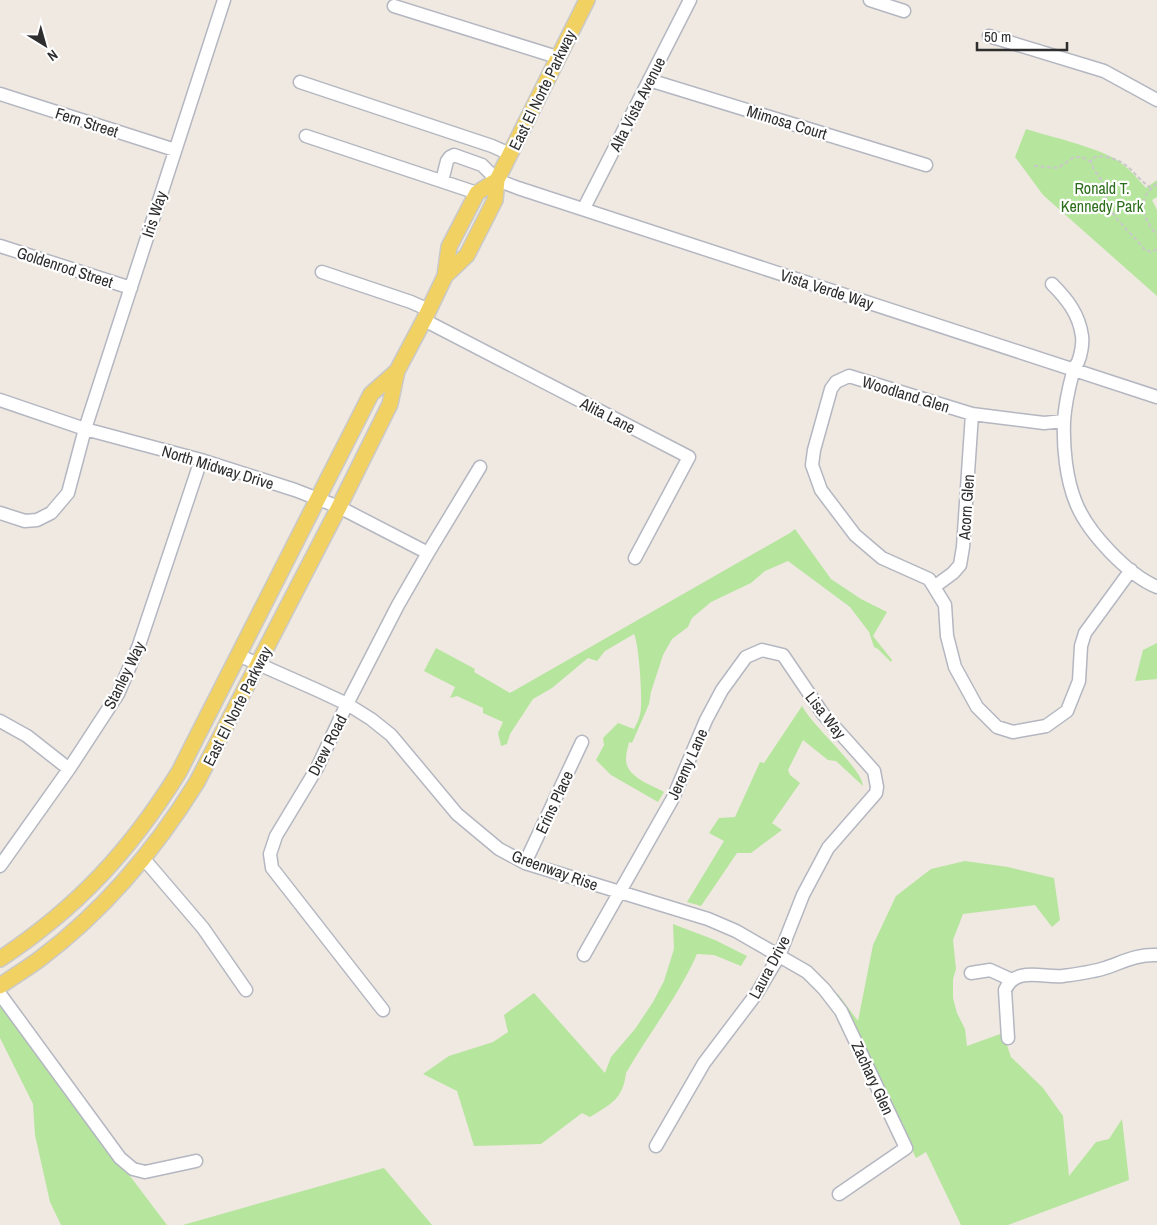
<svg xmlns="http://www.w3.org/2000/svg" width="1157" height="1225" font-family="'Archivo Narrow',sans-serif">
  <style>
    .green { fill: #b6e59e }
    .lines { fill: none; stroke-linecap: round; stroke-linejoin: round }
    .minor-casing { stroke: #b4b7c1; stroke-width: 15 }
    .major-casing { stroke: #c9c9c9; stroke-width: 18 }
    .path { stroke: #c9c9c9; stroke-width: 2; stroke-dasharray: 4 2.5; stroke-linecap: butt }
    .minor { stroke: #fff; stroke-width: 12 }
    .major { stroke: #f2d163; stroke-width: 15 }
    .labels { text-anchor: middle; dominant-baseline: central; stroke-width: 4.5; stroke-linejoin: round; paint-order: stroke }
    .street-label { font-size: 16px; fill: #2e2e2e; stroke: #fff }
    .park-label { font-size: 16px; fill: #2c6e1b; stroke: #fff }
  </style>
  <rect width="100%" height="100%" fill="#efe9e1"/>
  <path class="green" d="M1026,129C1051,137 1093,146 1115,159C1127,166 1136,177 1146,188L1157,180V197L1152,200L1157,210V296L1043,195L1015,157Z
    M795,529L831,579L861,599L887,612L873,636L892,660L891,662L878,649L874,647L869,632L850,607L788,561L765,571L751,583L711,602L692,618L688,627L672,639L663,655L651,692L649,704L632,743L629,742C628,747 626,753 626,758C625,777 650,784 664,792L658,802L611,775L596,760L604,745L603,738L618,723L634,729C638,722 641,714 641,706C642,694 639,644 634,634L605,651L597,661L588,658L552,688L533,699L510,734L507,744L501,746L498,733L503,722L483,713V708L457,696L450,698L455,687L424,671L436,648L475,669L474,672L510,693L790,533Z
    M1157,643V679L1135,681L1143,650Z
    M802,706C813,727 862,768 863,786L836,761L828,760L803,740L788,770L790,775L800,783L772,823L782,830L751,853H737L701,906L687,902L724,841L709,833L719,818L735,817L760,762L764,763Z
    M965,861L1008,867L1054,878L1060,920L1052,927L1035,905L963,914L953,940L956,969L953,979V998L957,1013L965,1029L967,1046L1003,1033L1011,1057L1043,1088L1063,1116L1069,1176L1096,1142L1109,1139L1122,1119L1129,1180L1008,1225H961L926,1152L916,1158L853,1027L835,996L838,994L858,1021L873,945L896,896L931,869Z
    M673,924L715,940L747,956L741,966L714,955L697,954C678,997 649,1033 626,1073C623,1099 611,1104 590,1117L582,1113L541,1144L474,1146L457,1091L423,1074L449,1056L493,1042L508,1032L504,1015L534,993L605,1073L611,1057L635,1029L653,1002L664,981L674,949Z
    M0,1004L167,1225H61L50,1202L35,1135L33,1104L0,1038Z
    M384,1168L432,1225H183Z"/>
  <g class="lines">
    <g class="minor-casing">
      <path id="minor" d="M870,0L904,11
        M394,6L557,57
        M989,36L1104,71L1157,100
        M649,80L926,165
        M300,82L492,146L510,154
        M0,94L175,150
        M306,136L477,193
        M442,181L447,161L450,157L454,155L482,165L497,180L518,188L1157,397
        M584,208L690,0
        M0,246L131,288
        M322,272L411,302L429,310
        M1052,284C1067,299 1079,314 1082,336C1083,343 1081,355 1078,362C1076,365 1074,368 1073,372C1069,387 1065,405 1064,421C1063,447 1066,479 1076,503C1088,533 1128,575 1157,587
        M424,320L689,457L635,558
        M0,400L85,429L201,460L295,490L339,507L428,553
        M1064,421L1044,423L972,414L849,376L836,382L831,389L814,450L812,465L821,490L855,535L882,558L929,579L934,587L945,605L947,636L955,667L977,707L997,727L1013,732L1046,726L1067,711L1079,681L1081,646L1085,633L1131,570
        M0,513L25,521L37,520L51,513L68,493L85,429L224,0
        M934,587L953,573L960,565L963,547L972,414
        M238,655L317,690L347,704L371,719L391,735L457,814L499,849L525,863L708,919L736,931L807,972L824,989L841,1011L906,1148L839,1194
        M0,721L27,736L69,769
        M144,859L203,928L246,990
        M525,863L582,742
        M0,866L69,769L118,694L139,645L201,460
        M584,955L673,798L706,720L722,690L746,657L762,650L783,655L823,714L874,771L877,787L876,793L828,848L803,895L779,956L757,993L704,1063L656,1146
        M971,973L990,970L1012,980
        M0,994L120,1158L133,1169L145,1172L196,1161
        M383,1010L272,868L270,854L276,836L317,768L347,704L398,605L428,553L480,467
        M1008,1038L1005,990C1015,966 1043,978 1063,976C1077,974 1093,972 1105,968C1123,962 1137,954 1157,955"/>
    </g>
    <g class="major-casing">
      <path id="major" d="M445,276L467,255L495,200L497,180L587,0
        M0,959C77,908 130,851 179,772L371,394L397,371
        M0,986C14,976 28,968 41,958C106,909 155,850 197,782L339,507L390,404L397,371L424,320L445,276L449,247L477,193L497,180"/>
    </g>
    <path class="path" d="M1034,166L1058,168L1074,157H1082L1091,162
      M1157,184C1135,199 1143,219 1157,235
      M1151,188C1133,176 1130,161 1106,157C1100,156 1097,156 1091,159C1091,168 1098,175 1103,182C1107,189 1105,198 1108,205C1115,221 1135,236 1145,250L1151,252L1157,249"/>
    <use href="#minor" class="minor"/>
    <use href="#major" class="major"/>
  </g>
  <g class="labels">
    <g class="street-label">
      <text transform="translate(542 90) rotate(-64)">East El Norte Parkway</text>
      <text transform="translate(637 104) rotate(-63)">Alta Vista Avenue</text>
      <text transform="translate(87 122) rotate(18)">Fern Street</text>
      <text transform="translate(787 122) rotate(17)">Mimosa Court</text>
      <text transform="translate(154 214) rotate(-72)">Iris Way</text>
      <text transform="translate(65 267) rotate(18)">Goldenrod Street</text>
      <text transform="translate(827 289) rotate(18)">Vista Verde Way</text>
      <text transform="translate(906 394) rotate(17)">Woodland Glen</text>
      <text transform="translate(608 415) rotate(27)">Alita Lane</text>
      <text transform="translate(218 467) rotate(17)">North Midway Drive</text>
      <text transform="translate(966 507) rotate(-86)">Acorn Glen</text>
      <text transform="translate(124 675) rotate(-64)">Stanley Way</text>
      <text transform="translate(237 706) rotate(-63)">East El Norte Parkway</text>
      <text transform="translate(826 715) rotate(52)">Lisa Way</text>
      <text transform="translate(327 745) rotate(-63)">Drew Road</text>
      <text transform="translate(687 764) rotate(-66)">Jeremy Lane</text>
      <text transform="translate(554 802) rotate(-65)">Erins Place</text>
      <text transform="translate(555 870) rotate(20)">Greenway Rise</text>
      <text transform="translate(769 967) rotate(-62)">Laura Drive</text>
      <text transform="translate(873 1078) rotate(65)">Zachary Glen</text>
    </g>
    <g class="park-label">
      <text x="1102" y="188">Ronald T.<tspan x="1102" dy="18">Kennedy Park</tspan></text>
    </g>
  </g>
  <g transform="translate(45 45) rotate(143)" stroke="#ffffff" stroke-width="4" paint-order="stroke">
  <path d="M0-4L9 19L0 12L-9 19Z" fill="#2e2e2e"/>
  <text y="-8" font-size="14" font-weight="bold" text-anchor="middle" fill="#2e2e2e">N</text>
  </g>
  <path d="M977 42v8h90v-8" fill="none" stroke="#2e2e2e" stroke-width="2.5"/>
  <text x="984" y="42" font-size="15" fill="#2e2e2e" stroke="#ffffff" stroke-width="4" paint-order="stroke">50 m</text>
</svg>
